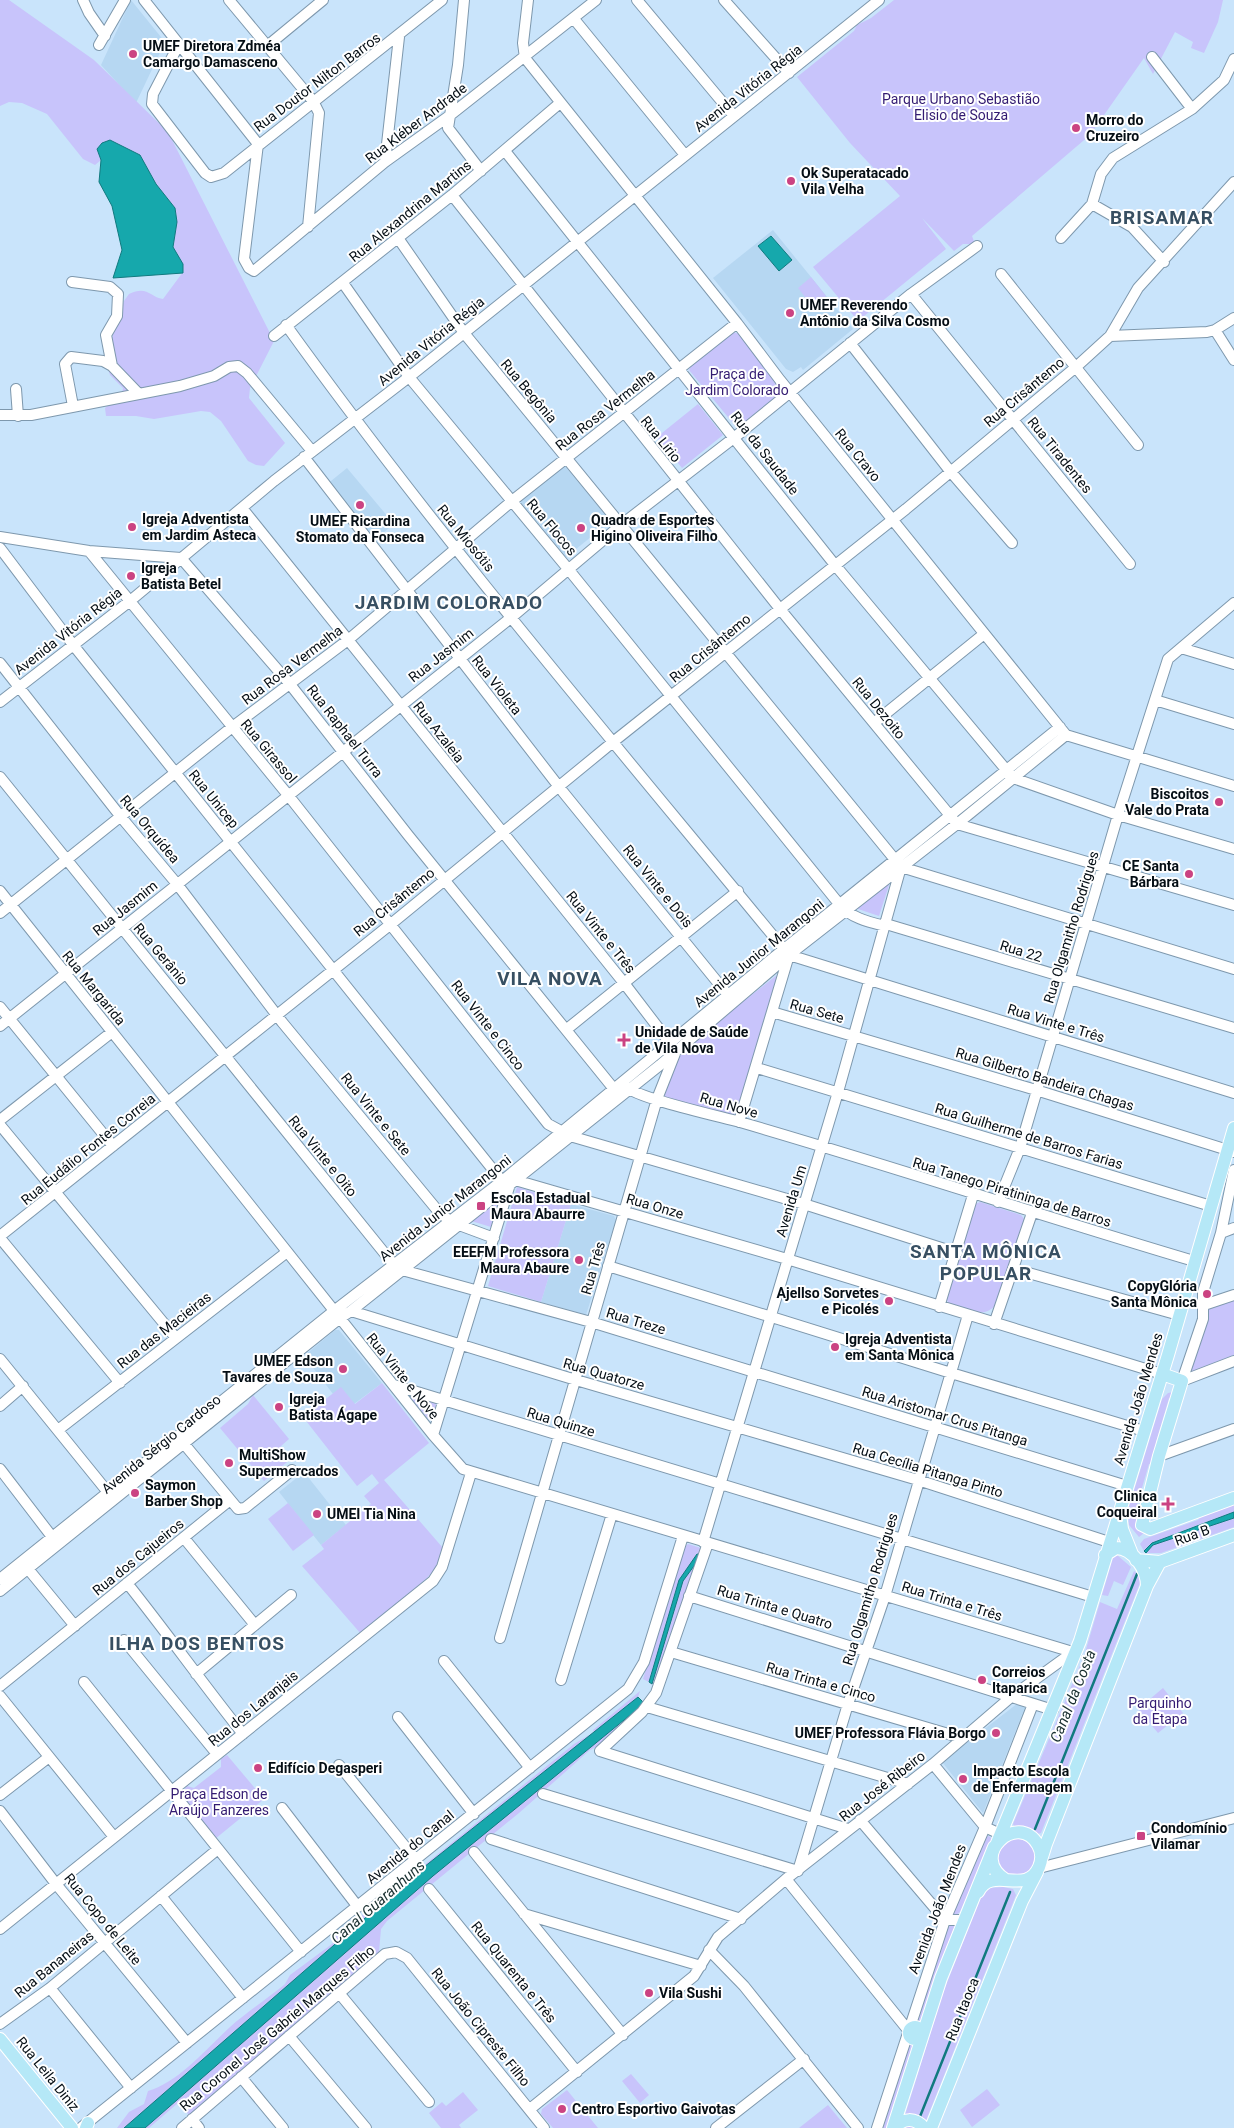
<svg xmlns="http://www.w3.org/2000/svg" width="1234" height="2128" font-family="Roboto,sans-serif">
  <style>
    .built { fill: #b6d7f2 }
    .green { fill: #c8c4fb }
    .water { fill: #16a8ac; stroke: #117a7f }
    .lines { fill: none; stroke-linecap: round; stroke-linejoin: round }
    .stream { stroke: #117a7f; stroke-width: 2.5 }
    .minor-casing { stroke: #7e98ad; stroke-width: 12 }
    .major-casing { stroke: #fff; stroke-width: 14 }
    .minor { stroke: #fff; stroke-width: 10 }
    .major { stroke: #b5e8f7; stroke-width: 12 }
    .poi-dot { fill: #cb4382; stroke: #fff; stroke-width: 2 }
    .labels { text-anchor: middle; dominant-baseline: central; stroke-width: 4; stroke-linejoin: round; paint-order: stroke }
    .poi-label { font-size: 14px; font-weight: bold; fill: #050e15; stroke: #fff; text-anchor: start }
    .street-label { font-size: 14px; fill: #050e15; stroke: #fff }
    .park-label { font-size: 14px; fill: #331b72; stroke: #fff }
    .water-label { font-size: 15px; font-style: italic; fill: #1a3031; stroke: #fff }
    .district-label { font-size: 19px; font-weight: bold; letter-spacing: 1px; fill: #374f62; stroke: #fff }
  </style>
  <rect width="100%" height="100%" fill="#c9e4fb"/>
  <path class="built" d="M131,0L165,42L136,103L101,65Z
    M773,230L853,329L803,370L801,367L793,372L786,369L713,278Z
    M564,465L611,521L566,557L520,501Z
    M347,468L394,524L373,541L326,485Z
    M571,1204L614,1216L616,1220L586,1315L541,1302Z
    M335,1330H339L382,1383L354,1404L341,1388L333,1394L304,1356Z
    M304,1472L346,1525L321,1545L279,1492Z
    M1018,1703L1026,1705L983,1813L942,1762Z"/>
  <path class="green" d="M0,0H9L94,60L168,132L274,341L250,388L249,398L285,443L264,466L256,465L248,461L221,421L210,412L201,411L154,419L136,416H106L105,408L122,394L123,388L110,375L105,359L124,301L129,294C147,285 150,297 163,299L183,272L173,247L177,222L175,208L156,184L140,155L127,149L99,151L101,160L95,165L83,159L47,114L22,103L9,102L0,106Z
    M894,0H1223L1218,22L1204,53L1191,48L1193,42L1175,32L1153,74L1144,58L1090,135L972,236L975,244H963L954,251L922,218L946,249L858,321L813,267L900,196L850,143L797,77L854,31L857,25L871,18Z
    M811,277L826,296L813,307L798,288Z
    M733,332L739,334L783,391L737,428L689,370L691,365Z
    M698,404L723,435L682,468L657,437Z
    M890,882L879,916L855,908Z
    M777,975L737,1113L732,1116L665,1097L664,1095L675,1061L684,1048Z
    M517,1187L571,1204L541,1302L488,1286Z
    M499,1197L491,1227L468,1220Z
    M980,1202L1021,1215L1025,1220L996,1305C982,1320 965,1309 949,1304L946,1298L975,1204Z
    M1234,1300V1355L1190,1372L1209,1308Z
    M382,1383L429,1443L384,1480L443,1548L435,1569L427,1578L361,1634L302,1566L324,1549L321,1545L371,1504L364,1496L379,1483L372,1474L357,1486L303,1417L341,1387L355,1404Z
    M1174,1392L1172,1399L1169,1398L1156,1442L1158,1444L1152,1464H1149L1134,1515L1144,1533L1139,1537L1129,1525L1128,1510L1162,1399L1168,1393Z
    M253,1395L289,1439L280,1447L288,1457L290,1455L292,1458L264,1481L220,1428L248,1404Z
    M413,1396L436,1404L433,1419L429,1420L411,1398Z
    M288,1503L314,1535L293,1551L268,1519Z
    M1234,1504V1512L1176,1533L1146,1548L1144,1551L1140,1544L1144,1539L1198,1520L1200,1516Z
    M1234,1518V1527L1161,1553H1146L1153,1545Z
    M688,1544L701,1548L702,1555L697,1554L679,1580L649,1682L643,1679L684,1547Z
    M1117,1555L1131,1567L1123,1585L1114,1581L1108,1596L1102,1595L1113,1558Z
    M696,1562L656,1686L652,1684L683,1581Z
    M1134,1571L1139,1575L1140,1583L1041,1833L1037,1834L1014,1826L1013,1824L1084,1656L1100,1602L1117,1609Z
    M1163,1688L1183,1713L1158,1733L1138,1709Z
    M640,1691L638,1697L610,1721L419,1871L124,2128H117L129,2112L144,2104L148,2091C179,2082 206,2049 230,2027C247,2012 267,1999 285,1984L290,1975L336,1941L334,1938L355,1921L574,1744L594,1732L593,1730Z
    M643,1702L645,1704L605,1743L590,1750L519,1813L387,1921L381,1929L379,1952L189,2115L178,2103L149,2128H145L433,1876L640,1707Z
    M227,1755L264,1799L215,1839L182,1799L181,1794L187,1786L194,1788L221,1767V1759Z
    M989,1836L992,1839L960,1912L955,1916L953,1914L985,1837Z
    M998 1858a19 19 0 1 1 38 0a19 19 0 1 1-38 0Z
    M1003,1887L1013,1889L1016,1895L923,2128H901L944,1990L982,1895L990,1888Z
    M953,1924L955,1925L920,2023L916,2025L948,1927Z
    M910,2042L913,2045L887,2128H882Z
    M631,2074L649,2095L640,2103L622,2081Z
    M987,2089L1000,2105L972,2127L960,2110Z
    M567,2090L598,2128H553L541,2114L542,2109Z
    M463,2092L478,2110L459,2125L461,2128H441L429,2113L442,2102L446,2106Z
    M828,2105L847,2128H799Z"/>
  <path class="water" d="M110,140L140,155L156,184L175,208L177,222L173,247L183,264V273L113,278L122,250L112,206L99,182L101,160L97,149L102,143Z
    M771,236L792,260L779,271L758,246Z
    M1234,1512V1518L1153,1545L1146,1553L1144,1551L1152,1543Z
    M697,1554L702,1555L683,1581L652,1684L649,1682L679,1580Z
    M638,1697L643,1702L640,1707L433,1876L145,2128H124L419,1871Z"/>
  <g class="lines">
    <path class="stream" d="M1035,1829L1137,1574
      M919,2119L1010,1892"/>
    <g class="minor-casing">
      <path id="minor" d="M83,0L89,13L105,36
        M144,0L258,144
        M229,0L313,101L319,113L308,227
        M464,0L458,65L448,128L481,171
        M528,0L523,43L525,58L737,323L780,380L1066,735L1234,786
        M637,0L734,116
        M724,0L789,73
        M574,19L685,155
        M179,44L153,94L152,104L205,173L211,177L224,173L442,0
        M99,45L125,0
        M266,47L323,0
        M1152,57L1192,109
        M258,144L244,259L249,268L254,271L385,162L449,116L596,0
        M505,151L835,565L1013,778L1118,815L1234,849
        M385,162L399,37
        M452,195L780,609L957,824L1234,905
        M1092,204L1132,227L1164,262
        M398,238L464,333L901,867L1234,969
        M1061,238L1092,204L1101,174L1113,158L1192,109L1224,80L1234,59
        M1001,274L1138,445
        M72,282L110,287L118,294L117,316L106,335L112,366
        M343,283L409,377L569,570L840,905C851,918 869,922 885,926
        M911,294L1130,564
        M286,325C443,543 618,747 788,954
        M1215,330L1234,360
        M274,336L452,195L560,103
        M1110,336L1207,332L1215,330L1234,318
        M850,343L950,471L1012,543
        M16,389L18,416
        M73,406L65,364L71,357L103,361L112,366L138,393
        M0,415H31L180,386L214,376L229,367L238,366L247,373L312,451
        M304,457L563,792L732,1000
        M242,508L624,983L676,1051L657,1099L500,1638
        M0,537L89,551L181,558
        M0,548L74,646L502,1181
        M89,551L288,795L548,1124L570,1136L804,1204L957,1253
        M181,558L289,683L408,835L618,1094
        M1181,648L1234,664
        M0,663L121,817L177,884L282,1022L438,1211L451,1222L494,1238
        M1155,700L1234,724
        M0,702L130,601L274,481L409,377L879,0
        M874,723L984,634
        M0,777L394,1265L402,1270L591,1322L1127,1486
        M0,891L433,1435L463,1469L1076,1653
        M0,913L231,728L348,640L512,501L737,323
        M886,924L1234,1028
        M789,955L1234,1093
        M0,1007L113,1146
        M772,1012L1036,1090L1234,1152
        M0,1026L512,617L621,525L735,437L911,294L977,246
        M567,1029L738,891
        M757,1068L1211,1206
        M625,1086C636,1098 718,1116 740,1122C892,1166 1042,1216 1194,1261
        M0,1120L112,1032
        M739,1122L789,955
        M0,1125L176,1338
        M515,1180L787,1259L1162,1374
        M998,1202L1020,1148L1118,815L1168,659L1234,603
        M1221,1233L1234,1228
        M0,1236L391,924L613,742L906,509L1076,367L1110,336L1138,288L1234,182
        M0,1238L120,1383
        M608,1266L951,1373L1144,1431
        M1014,1269L1179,1315
        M1204,1305L1234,1295
        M939,1307L973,1195
        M351,1311L576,1380L918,1480L1109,1542
        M994,1324L1032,1213
        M0,1359L111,1496
        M1182,1381L1203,1319V1292L1221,1233L1234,1170
        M1182,1381L1234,1361
        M394,1385L1093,1597
        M0,1406L23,1386
        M58,1430L287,1252
        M433,1435L510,1184
        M180,1439L238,1509L245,1508L292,1470
        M1159,1456L1234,1429
        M0,1469L56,1542
        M184,1538L255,1625
        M703,1542L838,1092L901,867
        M24,1564L75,1626
        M0,1579L334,1311L502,1181L784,949L1060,727
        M127,1583C167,1633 203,1684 243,1734
        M0,1591L340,1318L351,1311L660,1065L789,955L957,824L1066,735
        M689,1596L1053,1710
        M124,1640L217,1754
        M671,1652L962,1738
        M444,1661L530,1768
        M196,1674L291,1595
        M561,1680L612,1514
        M84,1682L301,1952
        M0,1686L230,1500
        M0,1696L114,1837
        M647,1707L908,1784
        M398,1717L474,1814
        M600,1751L848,1829
        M600,1751L642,1712L656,1693L708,1543
        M933,1764L985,1827L1000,1834
        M339,1765L416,1860
        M543,1794L798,1871L848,1704L885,1596L968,1315
        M0,1795L49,1757
        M282,1808L358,1907
        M0,1811L56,1884L187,2043
        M860,1820L945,1920H964
        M491,1839L741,1919
        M474,1852L623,2035
        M1039,1868L1234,1818
        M786,1879L908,2030
        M429,1889L577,2072
        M161,1896L243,1998
        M524,1914L701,1966
        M0,1929L433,1581L442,1567L471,1473
        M709,1950L744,1986L858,2128
        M50,1988L131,2088
        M339,1993L429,2102
        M0,2024L50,1988L218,1849
        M289,2036L366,2128
        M241,2077L283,2128
        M530,2109L694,1976L718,1937L786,1879L933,1764L1011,1697L1073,1652
        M192,2119L199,2128
        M82,2127L628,1689L644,1662L683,1536
        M182,2128L385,1954L396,1952L407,1958L544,2128
        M716,2128L804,2059
        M877,2128L945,1920L985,1827L1033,1704"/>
    </g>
    <g class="major-casing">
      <path id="major" d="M1162,1374L1182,1381L1159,1456L1142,1525L1150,1529L1234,1498
        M1120,1514L1122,1529L1132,1554
        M1105,1555L1116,1548C1133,1548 1147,1570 1147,1586
        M1136,1560L1160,1562L1234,1535
        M997,1843L1080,1641L1168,1355L1234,1128
        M1041,1860L1046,1844L1147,1586L1160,1562
        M978,1892C992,1864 1026,1897 1039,1867C1042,1860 1042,1852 1038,1845C1018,1810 967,1856 1006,1880
        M909 2033a6 6 0 1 1 12 0a6 6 0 1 1-12 0Z
        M0,2039L72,2128
        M86,2128L88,2123
        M893,2128L941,1978L994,1847
        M894,2128C903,2118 915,2117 924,2128
        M931,2128L1022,1901L1037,1872"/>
    </g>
    <use href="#minor" class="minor"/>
    <use href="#major" class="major"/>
  </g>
  <g class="poi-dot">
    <circle cx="133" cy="54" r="5"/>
    <circle cx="1076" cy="128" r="5"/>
    <circle cx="791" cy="181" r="5"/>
    <circle cx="790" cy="313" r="5"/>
    <circle cx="360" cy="505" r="5"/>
    <circle cx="132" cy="527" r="5"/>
    <circle cx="581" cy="528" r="5"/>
    <circle cx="131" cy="576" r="5"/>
    <circle cx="1219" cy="802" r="5"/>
    <circle cx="1189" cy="874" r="5"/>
    <path d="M621.5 1032.5h5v5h5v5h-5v5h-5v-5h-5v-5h5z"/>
    <rect x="476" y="1201" width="10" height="10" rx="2.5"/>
    <circle cx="579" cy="1260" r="5"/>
    <circle cx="1207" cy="1294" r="5"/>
    <circle cx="889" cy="1301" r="5"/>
    <circle cx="835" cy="1347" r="5"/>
    <circle cx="343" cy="1369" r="5"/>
    <circle cx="279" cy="1407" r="5"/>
    <circle cx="229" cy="1463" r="5"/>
    <circle cx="135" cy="1493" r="5"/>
    <path d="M1165.5 1496.5h5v5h5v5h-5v5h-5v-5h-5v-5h5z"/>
    <circle cx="317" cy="1514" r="5"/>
    <circle cx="982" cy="1680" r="5"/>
    <circle cx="996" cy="1733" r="5"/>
    <circle cx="258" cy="1768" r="5"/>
    <circle cx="963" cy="1779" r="5"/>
    <rect x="1136" y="1831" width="10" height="10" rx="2.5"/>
    <circle cx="649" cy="1993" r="5"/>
    <circle cx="562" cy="2109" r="5"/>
  </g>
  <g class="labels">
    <g class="poi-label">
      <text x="143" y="46">UMEF Diretora Zdméa<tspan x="143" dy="16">Camargo Damasceno</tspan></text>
      <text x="1086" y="120">Morro do<tspan x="1086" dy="16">Cruzeiro</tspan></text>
      <text x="801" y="173">Ok Superatacado<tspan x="801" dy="16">Vila Velha</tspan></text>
      <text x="800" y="305">UMEF Reverendo<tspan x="800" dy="16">Antônio da Silva Cosmo</tspan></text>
      <text x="142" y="519">Igreja Adventista<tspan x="142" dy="16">em Jardim Asteca</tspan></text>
      <text x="591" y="520">Quadra de Esportes<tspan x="591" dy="16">Higino Oliveira Filho</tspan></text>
      <text x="360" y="521" text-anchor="middle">UMEF Ricardina<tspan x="360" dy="16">Stomato da Fonseca</tspan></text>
      <text x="141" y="568">Igreja<tspan x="141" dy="16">Batista Betel</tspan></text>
      <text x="1209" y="794" text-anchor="end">Biscoitos<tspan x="1209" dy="16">Vale do Prata</tspan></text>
      <text x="1179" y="866" text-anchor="end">CE Santa<tspan x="1179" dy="16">Bárbara</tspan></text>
      <text x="635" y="1032">Unidade de Saúde<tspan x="635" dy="16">de Vila Nova</tspan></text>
      <text x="491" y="1198">Escola Estadual<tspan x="491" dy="16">Maura Abaurre</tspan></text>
      <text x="569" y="1252" text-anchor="end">EEEFM Professora<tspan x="569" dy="16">Maura Abaure</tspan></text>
      <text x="1197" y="1286" text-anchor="end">CopyGlória<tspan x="1197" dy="16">Santa Mônica</tspan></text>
      <text x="879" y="1293" text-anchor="end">Ajellso Sorvetes<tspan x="879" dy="16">e Picolés</tspan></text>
      <text x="845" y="1339">Igreja Adventista<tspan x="845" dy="16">em Santa Mônica</tspan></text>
      <text x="333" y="1361" text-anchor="end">UMEF Edson<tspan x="333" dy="16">Tavares de Souza</tspan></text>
      <text x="289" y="1399">Igreja<tspan x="289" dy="16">Batista Ágape</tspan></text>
      <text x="239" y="1455">MultiShow<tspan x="239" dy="16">Supermercados</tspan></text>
      <text x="145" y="1485">Saymon<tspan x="145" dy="16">Barber Shop</tspan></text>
      <text x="1157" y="1496" text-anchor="end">Clinica<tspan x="1157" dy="16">Coqueiral</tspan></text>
      <text x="327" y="1514">UMEI Tia Nina</text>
      <text x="992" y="1672">Correios<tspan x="992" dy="16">Itaparica</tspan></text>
      <text x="986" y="1733" text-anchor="end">UMEF Professora Flávia Borgo</text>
      <text x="268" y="1768">Edifício Degasperi</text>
      <text x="973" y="1771">Impacto Escola<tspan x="973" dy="16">de Enfermagem</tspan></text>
      <text x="1151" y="1828">Condomínio<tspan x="1151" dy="16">Vilamar</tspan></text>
      <text x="659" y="1993">Vila Sushi</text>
      <text x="572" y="2109">Centro Esportivo Gaivotas</text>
    </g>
    <g class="street-label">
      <text transform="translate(317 82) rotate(-37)">Rua Doutor Nilton Barros</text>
      <text transform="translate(748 88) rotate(-38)">Avenida Vitória Régia</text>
      <text transform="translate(416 123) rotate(-37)">Rua Kléber Andrade</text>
      <text transform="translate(410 211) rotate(-39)">Rua Alexandrina Martins</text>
      <text transform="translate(431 341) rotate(-39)">Avenida Vitória Régia</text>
      <text transform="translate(529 391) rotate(50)">Rua Begônia</text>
      <text transform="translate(1024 392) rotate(-40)">Rua Crisântemo</text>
      <text transform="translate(605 410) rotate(-38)">Rua Rosa Vermelha</text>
      <text transform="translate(661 439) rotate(51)">Rua Lírio</text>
      <text transform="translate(765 453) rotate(52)">Rua da Saudade</text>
      <text transform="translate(858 455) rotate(51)">Rua Cravo</text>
      <text transform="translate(1060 455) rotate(51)">Rua Tiradentes</text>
      <text transform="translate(552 527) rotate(50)">Rua Flocos</text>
      <text transform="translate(466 538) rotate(51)">Rua Miosótis</text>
      <text transform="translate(68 631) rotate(-38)">Avenida Vitória Régia</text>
      <text transform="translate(710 648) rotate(-39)">Rua Crisântemo</text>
      <text transform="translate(441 655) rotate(-38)">Rua Jasmim</text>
      <text transform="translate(292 665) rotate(-37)">Rua Rosa Vermelha</text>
      <text transform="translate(497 685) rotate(52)">Rua Violeta</text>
      <text transform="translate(879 708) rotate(51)">Rua Dezoito</text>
      <text transform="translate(345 731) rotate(52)">Rua Raphael Turra</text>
      <text transform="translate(439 732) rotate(52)">Rua Azaleia</text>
      <text transform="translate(269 751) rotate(50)">Rua Girassol</text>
      <text transform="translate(214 799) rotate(51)">Rua Unicep</text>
      <text transform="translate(150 829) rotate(50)">Rua Orquídea</text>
      <text transform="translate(658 886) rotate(51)">Rua Vinte e Dois</text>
      <text transform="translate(394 902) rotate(-39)">Rua Crisântemo</text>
      <text transform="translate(125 908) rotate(-39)">Rua Jasmim</text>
      <text transform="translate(1071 927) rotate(-73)">Rua Olgamitho Rodrigues</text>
      <text transform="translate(601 932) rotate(51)">Rua Vinte e Três</text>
      <text transform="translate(1021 951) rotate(17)">Rua 22</text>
      <text transform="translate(759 953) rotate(-39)">Avenida Junior Marangoni</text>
      <text transform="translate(161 954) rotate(50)">Rua Gerânio</text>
      <text transform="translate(94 988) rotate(51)">Rua Margarida</text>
      <text transform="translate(817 1011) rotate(16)">Rua Sete</text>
      <text transform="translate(1056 1023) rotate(17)">Rua Vinte e Três</text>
      <text transform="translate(488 1025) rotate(52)">Rua Vinte e Cinco</text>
      <text transform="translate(1045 1079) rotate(17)">Rua Gilberto Bandeira Chagas</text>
      <text transform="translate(729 1105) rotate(16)">Rua Nove</text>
      <text transform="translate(376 1114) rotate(51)">Rua Vinte e Sete</text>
      <text transform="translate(1029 1136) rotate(17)">Rua Guilherme de Barros Farias</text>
      <text transform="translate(88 1149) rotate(-39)">Rua Eudálio Fontes Correia</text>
      <text transform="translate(323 1156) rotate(51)">Rua Vinte e Oito</text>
      <text transform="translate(1012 1192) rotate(17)">Rua Tanego Piratininga de Barros</text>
      <text transform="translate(791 1201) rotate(-73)">Avenida Um</text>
      <text transform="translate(655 1206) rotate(16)">Rua Onze</text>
      <text transform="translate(445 1208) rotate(-38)">Avenida Junior Marangoni</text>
      <text transform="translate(593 1268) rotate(-74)">Rua Três</text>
      <text transform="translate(636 1321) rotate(17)">Rua Treze</text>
      <text transform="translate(164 1330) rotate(-38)">Rua das Macieiras</text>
      <text transform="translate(604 1374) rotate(16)">Rua Quatorze</text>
      <text transform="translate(403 1376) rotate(51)">Rua Vinte e Nove</text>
      <text transform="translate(1138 1399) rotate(-73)">Avenida João Mendes</text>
      <text transform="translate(945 1416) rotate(17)">Rua Aristomar Crus Pitanga</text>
      <text transform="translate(561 1422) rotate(17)">Rua Quinze</text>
      <text transform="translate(161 1444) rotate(-39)">Avenida Sérgio Cardoso</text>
      <text transform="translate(928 1470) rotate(17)">Rua Cecília Pitanga Pinto</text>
      <text transform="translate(1192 1535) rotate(-20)">Rua B</text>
      <text transform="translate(138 1557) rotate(-39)">Rua dos Cajueiros</text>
      <text transform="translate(870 1589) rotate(-73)">Rua Olgamitho Rodrigues</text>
      <text transform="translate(952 1601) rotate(17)">Rua Trinta e Três</text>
      <text transform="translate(775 1607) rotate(17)">Rua Trinta e Quatro</text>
      <text transform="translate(821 1682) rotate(16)">Rua Trinta e Cinco</text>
      <text transform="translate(253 1708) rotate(-39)">Rua dos Laranjais</text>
      <text transform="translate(882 1786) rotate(-38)">Rua José Ribeiro</text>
      <text transform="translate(410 1847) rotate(-39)">Avenida do Canal</text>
      <text transform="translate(937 1909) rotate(-69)">Avenida João Mendes</text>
      <text transform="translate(103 1919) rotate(51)">Rua Copo de Leite</text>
      <text transform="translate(54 1964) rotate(-39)">Rua Bananeiras</text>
      <text transform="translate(514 1972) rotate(51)">Rua Quarenta e Três</text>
      <text transform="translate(962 2009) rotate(-68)">Rua Itaoca</text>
      <text transform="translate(481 2027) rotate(51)">Rua João Cipreste Filho</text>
      <text transform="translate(277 2028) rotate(-40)">Rua Coronel José Gabriel Marques Filho</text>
      <text transform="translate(48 2074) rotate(51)">Rua Leila Diniz</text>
    </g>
    <g class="park-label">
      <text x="961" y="99">Parque Urbano Sebastião<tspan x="961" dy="16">Elisio de Souza</tspan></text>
      <text x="737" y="374">Praça de<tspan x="737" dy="16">Jardim Colorado</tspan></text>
      <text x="1160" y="1703">Parquinho<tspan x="1160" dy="16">da Etapa</tspan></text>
      <text x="219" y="1794">Praça Edson de<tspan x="219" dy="16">Araújo Fanzeres</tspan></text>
    </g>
    <g class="water-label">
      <text transform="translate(1073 1696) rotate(-68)">Canal da Costa</text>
      <text transform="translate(378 1902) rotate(-41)">Canal Guaranhuns</text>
    </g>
    <g class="district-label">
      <text x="1162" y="217">BRISAMAR</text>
      <text x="449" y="602">JARDIM COLORADO</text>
      <text x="550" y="978">VILA NOVA</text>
      <text x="986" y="1251">SANTA MÔNICA<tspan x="986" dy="22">POPULAR</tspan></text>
      <text x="197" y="1643">ILHA DOS BENTOS</text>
    </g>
  </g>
</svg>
